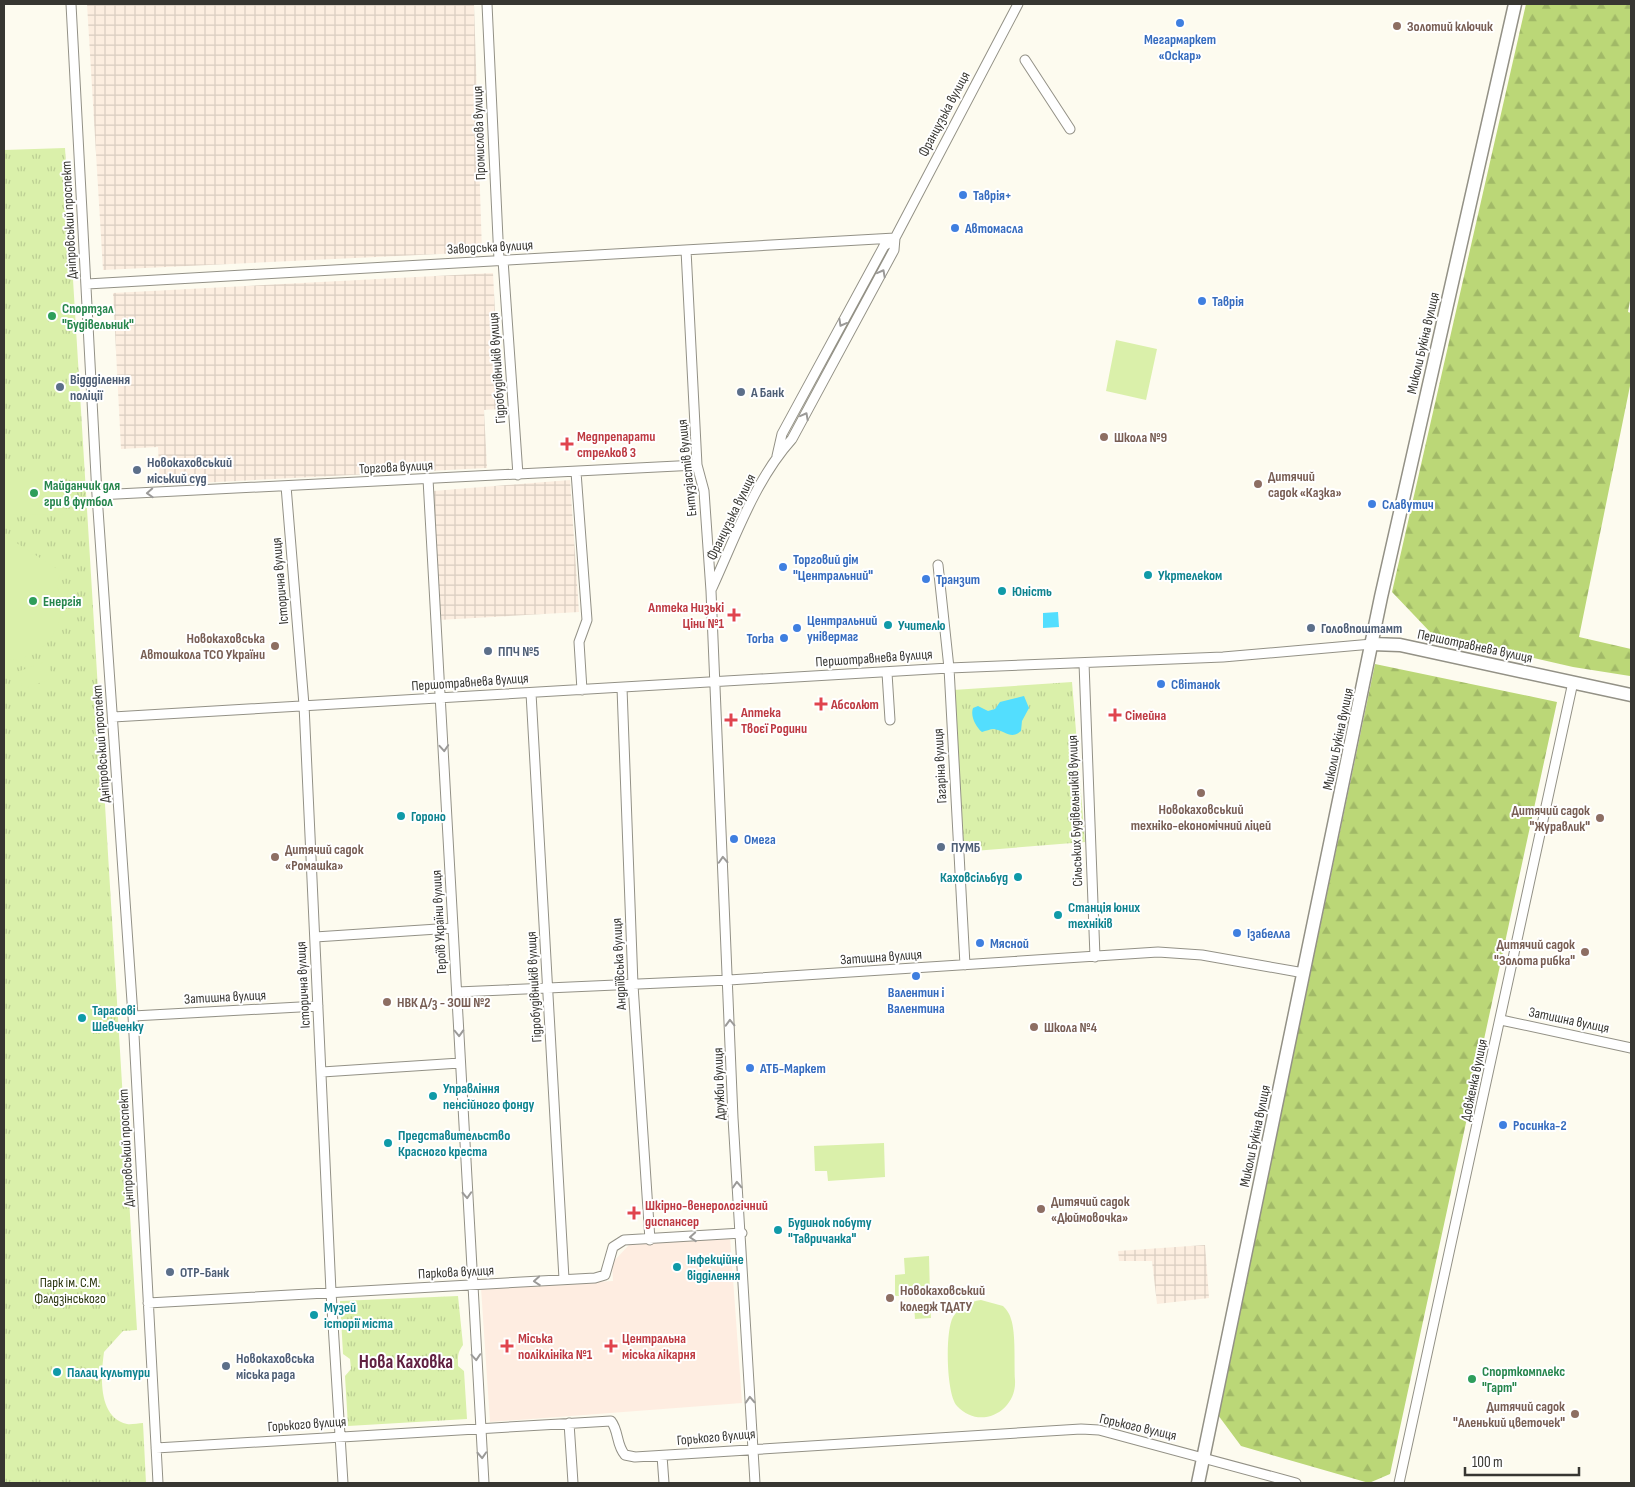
<svg xmlns="http://www.w3.org/2000/svg" width="1635" height="1487" font-family="'Sofia Sans Condensed',sans-serif">
  <style>
    .industrial { fill: url(#industrial-grid) }
    .medical { fill: #feede1 }
    .grass { fill: url(#grass-tufts) }
    .forest { fill: url(#forest-firs) }
    .pitch { fill: #daf0aa }
    .water { fill: #53defe }
    .lines { fill: none; stroke-linecap: round; stroke-linejoin: round }
    .street-casing { stroke: #939186; stroke-width: 11 }
    .secondary-casing { stroke: #939186; stroke-width: 15 }
    .street { stroke: #fff; stroke-width: 9 }
    .secondary { stroke: #fff; stroke-width: 12 }
    .oneway { stroke: #9b9a98 }
    .shop-dot { fill: #3f7fe0; stroke: #fff; stroke-width: 2 }
    .education-dot { fill: #8d6e63; stroke: #fff; stroke-width: 2 }
    .leisure-dot { fill: #2e9e5b; stroke: #fff; stroke-width: 2 }
    .service-dot { fill: #5c6f8a; stroke: #fff; stroke-width: 2 }
    .health-dot { fill: #e0444e; stroke: #fff; stroke-width: 2 }
    .culture-dot { fill: #0f9aa8; stroke: #fff; stroke-width: 2 }
    .labels { text-anchor: middle; dominant-baseline: central; stroke-width: 4; stroke-linejoin: round; paint-order: stroke }
    .education-label { font-size: 14px; font-weight: bold; fill: #785e54; stroke: #fff; text-anchor: start }
    .shop-label { font-size: 14px; font-weight: bold; fill: #366cbe; stroke: #fff; text-anchor: start }
    .street-label { font-size: 14px; fill: #373631; stroke: #fff }
    .leisure-label { font-size: 14px; font-weight: bold; fill: #27864d; stroke: #fff; text-anchor: start }
    .service-label { font-size: 14px; font-weight: bold; fill: #4e5e75; stroke: #fff; text-anchor: start }
    .health-label { font-size: 14px; font-weight: bold; fill: #be3a42; stroke: #fff; text-anchor: start }
    .culture-label { font-size: 14px; font-weight: bold; fill: #0d838f; stroke: #fff; text-anchor: start }
    .park-label { font-size: 14px; fill: #2c370f; stroke: #fff }
    .district-label { font-size: 19px; font-weight: bold; fill: #602040; stroke: #fff }
  </style>
  <defs>
    <pattern id="industrial-grid" width="8" height="8" patternUnits="userSpaceOnUse" patternTransform="scale(1.25)"><rect width="8" height="8" fill="#fceee0"/><path d="M0 4h8M4 0v8" fill="none" stroke="#d9cdc1"/></pattern>
    <pattern id="grass-tufts" width="24" height="20" patternUnits="userSpaceOnUse" patternTransform="scale(1.25)"><rect width="24" height="20" fill="#daf0aa"/><path d="M3 7l-1-3M5 7V3M7 7l1-3M15 17l-1-3M17 17v-4M19 17l1-3" fill="none" stroke="#bcce93"/></pattern>
    <pattern id="forest-firs" width="22" height="20" patternUnits="userSpaceOnUse" patternTransform="scale(1.25)"><rect width="22" height="20" fill="#bbd777"/><path d="M5 1l3.5 6h-7zM16 11l3.5 6h-7z" fill="#a1b967"/></pattern>
  </defs>
  <rect width="100%" height="100%" fill="#fdfbef"/>
  <path class="industrial" d="M87,4H474L482,252L103,270Z
    M493,273L500,409L484,410L487,468L160,485L158,447L121,449L113,293Z
    M570,480L579,612L439,620L433,491Z
    M1205,1245L1209,1298L1157,1304L1152,1261H1119L1118,1251Z"/>
  <path class="medical" d="M730,1237L742,1403L490,1422L481,1288L613,1281L612,1263L629,1245Z"/>
  <path class="grass" d="M65,148L137,1330L123,1331L104,1352C101,1374 97,1417 127,1424C131,1425 138,1423 143,1423L146,1483H4V150Z
    M1072,682L1085,842L961,852L953,690Z
    M458,1296L463,1345C457,1353 458,1357 458,1366L464,1371L467,1419L348,1426L345,1376L351,1369L350,1359L343,1354L340,1301Z"/>
  <path class="forest" d="M1526,4H1631V295L1628,312L1631,313V381L1579,637L1631,649L1630,676L1573,667L1433,635L1392,592Z
    M1375,664L1557,702L1390,1474L1369,1483L1241,1446L1218,1415Z"/>
  <path class="pitch" d="M1116,340L1157,349L1146,400L1106,391Z
    M4,472H63L64,514L4,515Z
    M4,535L62,572L56,583C72,620 49,657 9,660L4,668Z
    M47,661L53,678L23,689L17,672Z
    M884,1143L885,1177L828,1181L827,1171H815L814,1146Z
    M929,1256L930,1295L895,1296V1275L905,1274L904,1258Z
    M981,1300L1003,1306C1006,1309 1010,1314 1011,1319C1016,1333 1014,1364 1015,1380C1017,1411 980,1431 957,1406C946,1394 945,1331 953,1317C960,1306 969,1302 981,1300Z
    M930,1304L931,1318L915,1319L914,1305Z"/>
  <path class="water" d="M1058,612L1059,627L1043,628V613Z
    M1024,696L1029,708L1022,721L1021,731C1011,740 1006,731 994,729C990,729 986,731 982,732C976,727 970,716 973,708L978,706L988,711L995,709L1000,702Z"/>
  <g class="lines">
    <g class="street-casing">
      <path id="street" d="M71,4L97,495L133,1016L158,1483
        M487,4L499,260
        M1025,60L1070,129
        M686,250L697,465L704,491L711,591L733,1118L755,1483
        M503,260L518,475
        M87,284L895,238
        M777,456L782,434L884,246L895,238L1018,4
        M576,472L587,620L579,642L582,690
        M428,479L484,1483
        M286,486L304,705L331,1292L343,1483
        M97,495L697,465
        M938,565L949,668L965,965
        M712,588C735,538 755,480 792,439L894,250L895,238
        M1084,663L1095,957
        M887,673L890,720
        M622,688L633,985L650,1240
        M531,693L564,1279
        M113,717L949,668L1223,657L1372,644
        M315,937L453,928
        M457,992L729,980L1158,952L1202,955L1304,973
        M133,1016L318,1006
        M1501,1020L1631,1048
        M322,1072L460,1063
        M148,1303L595,1278L605,1275L613,1247L624,1240L742,1233
        M569,1423L573,1483
        M156,1448L611,1421C619,1431 616,1445 625,1455L635,1457L1081,1429L1099,1430L1296,1483
        M662,1456L664,1483
        M1399,1483L1573,682"/>
    </g>
    <g class="secondary-casing">
      <path id="secondary" d="M1372,644L1400,645L1631,695
        M1198,1483L1381,597L1515,4"/>
    </g>
    <use href="#street" class="street"/>
    <use href="#secondary" class="secondary"/>
  </g>
  <defs><path id="oneway-chevron" d="M-2-3.5L2.5 0L-2 3.5" fill="none" stroke-width="1.6" stroke-linecap="round" stroke-linejoin="round" transform="scale(1.25)"/></defs>
  <g class="oneway">
    <use href="#oneway-chevron" transform="translate(882 273) rotate(-62)"/>
    <use href="#oneway-chevron" transform="translate(842 323) rotate(119)"/>
    <use href="#oneway-chevron" transform="translate(805 416) rotate(-62)"/>
    <use href="#oneway-chevron" transform="translate(150 493) rotate(177)"/>
    <use href="#oneway-chevron" transform="translate(444 748) rotate(86)"/>
    <use href="#oneway-chevron" transform="translate(723 860) rotate(-93)"/>
    <use href="#oneway-chevron" transform="translate(730 1023) rotate(-92)"/>
    <use href="#oneway-chevron" transform="translate(459 1033) rotate(88)"/>
    <use href="#oneway-chevron" transform="translate(737 1185) rotate(-93)"/>
    <use href="#oneway-chevron" transform="translate(467 1195) rotate(87)"/>
    <use href="#oneway-chevron" transform="translate(693 1237) rotate(176)"/>
    <use href="#oneway-chevron" transform="translate(537 1281) rotate(176)"/>
    <use href="#oneway-chevron" transform="translate(476 1357) rotate(86)"/>
    <use href="#oneway-chevron" transform="translate(750 1400) rotate(-93)"/>
    <use href="#oneway-chevron" transform="translate(482 1455) rotate(87)"/>
  </g>
  <g class="shop-dot">
    <circle cx="1180" cy="23" r="5"/>
    <circle cx="963" cy="195" r="5"/>
    <circle cx="955" cy="228" r="5"/>
    <circle cx="1202" cy="301" r="5"/>
    <circle cx="1372" cy="504" r="5"/>
    <circle cx="783" cy="567" r="5"/>
    <circle cx="926" cy="579" r="5"/>
    <circle cx="797" cy="628" r="5"/>
    <circle cx="784" cy="638" r="5"/>
    <circle cx="1161" cy="684" r="5"/>
    <circle cx="734" cy="839" r="5"/>
    <circle cx="1237" cy="933" r="5"/>
    <circle cx="980" cy="943" r="5"/>
    <circle cx="916" cy="976" r="5"/>
    <circle cx="750" cy="1068" r="5"/>
    <circle cx="1503" cy="1125" r="5"/>
  </g>
  <g class="education-dot">
    <circle cx="1397" cy="26" r="5"/>
    <circle cx="1104" cy="437" r="5"/>
    <circle cx="1258" cy="484" r="5"/>
    <circle cx="275" cy="646" r="5"/>
    <circle cx="1201" cy="793" r="5"/>
    <circle cx="1600" cy="818" r="5"/>
    <circle cx="275" cy="857" r="5"/>
    <circle cx="1585" cy="952" r="5"/>
    <circle cx="387" cy="1002" r="5"/>
    <circle cx="1034" cy="1027" r="5"/>
    <circle cx="1041" cy="1209" r="5"/>
    <circle cx="890" cy="1298" r="5"/>
    <circle cx="1575" cy="1414" r="5"/>
  </g>
  <g class="leisure-dot">
    <circle cx="52" cy="316" r="5"/>
    <circle cx="34" cy="493" r="5"/>
    <circle cx="33" cy="601" r="5"/>
    <circle cx="1472" cy="1379" r="5"/>
  </g>
  <g class="service-dot">
    <circle cx="60" cy="387" r="5"/>
    <circle cx="741" cy="392" r="5"/>
    <circle cx="137" cy="470" r="5"/>
    <circle cx="1311" cy="628" r="5"/>
    <circle cx="488" cy="651" r="5"/>
    <circle cx="941" cy="847" r="5"/>
    <circle cx="170" cy="1272" r="5"/>
    <circle cx="226" cy="1366" r="5"/>
  </g>
  <g class="health-dot">
    <path d="M564.5 436.5h5v5h5v5h-5v5h-5v-5h-5v-5h5z"/>
    <path d="M731.5 607.5h5v5h5v5h-5v5h-5v-5h-5v-5h5z"/>
    <path d="M818.5 696.5h5v5h5v5h-5v5h-5v-5h-5v-5h5z"/>
    <path d="M1112.5 707.5h5v5h5v5h-5v5h-5v-5h-5v-5h5z"/>
    <path d="M728.5 712.5h5v5h5v5h-5v5h-5v-5h-5v-5h5z"/>
    <path d="M631.5 1205.5h5v5h5v5h-5v5h-5v-5h-5v-5h5z"/>
    <path d="M504.5 1338.5h5v5h5v5h-5v5h-5v-5h-5v-5h5z"/>
    <path d="M608.5 1338.5h5v5h5v5h-5v5h-5v-5h-5v-5h5z"/>
  </g>
  <g class="culture-dot">
    <circle cx="1148" cy="575" r="5"/>
    <circle cx="1002" cy="591" r="5"/>
    <circle cx="888" cy="625" r="5"/>
    <circle cx="401" cy="816" r="5"/>
    <circle cx="1018" cy="877" r="5"/>
    <circle cx="1058" cy="915" r="5"/>
    <circle cx="82" cy="1018" r="5"/>
    <circle cx="433" cy="1096" r="5"/>
    <circle cx="388" cy="1143" r="5"/>
    <circle cx="778" cy="1230" r="5"/>
    <circle cx="677" cy="1267" r="5"/>
    <circle cx="314" cy="1315" r="5"/>
    <circle cx="57" cy="1372" r="5"/>
  </g>
  <g class="labels">
    <g class="education-label">
      <text x="1407" y="26">Золотий ключик</text>
      <text x="1114" y="437">Школа №9</text>
      <text x="1268" y="476">Дитячий<tspan x="1268" dy="16">садок «Казка»</tspan></text>
      <text x="265" y="638" text-anchor="end">Новокаховська<tspan x="265" dy="16">Автошкола ТСО України</tspan></text>
      <text x="1201" y="809" text-anchor="middle">Новокаховський<tspan x="1201" dy="16">техніко-економічний ліцей</tspan></text>
      <text x="1590" y="810" text-anchor="end">Дитячий садок<tspan x="1590" dy="16">"Журавлик"</tspan></text>
      <text x="285" y="849">Дитячий садок<tspan x="285" dy="16">«Ромашка»</tspan></text>
      <text x="1575" y="944" text-anchor="end">Дитячий садок<tspan x="1575" dy="16">"Золота рибка"</tspan></text>
      <text x="397" y="1002">НВК Д/з - ЗОШ №2</text>
      <text x="1044" y="1027">Школа №4</text>
      <text x="1051" y="1201">Дитячий садок<tspan x="1051" dy="16">«Дюймовочка»</tspan></text>
      <text x="900" y="1290">Новокаховський<tspan x="900" dy="16">коледж ТДАТУ</tspan></text>
      <text x="1565" y="1406" text-anchor="end">Дитячий садок<tspan x="1565" dy="16">"Аленький цветочек"</tspan></text>
    </g>
    <g class="shop-label">
      <text x="1180" y="39" text-anchor="middle">Мегармаркет<tspan x="1180" dy="16">«Оскар»</tspan></text>
      <text x="973" y="195">Таврія+</text>
      <text x="965" y="228">Автомасла</text>
      <text x="1212" y="301">Таврія</text>
      <text x="1382" y="504">Славутич</text>
      <text x="793" y="559">Торговий дім<tspan x="793" dy="16">"Центральний"</tspan></text>
      <text x="936" y="579">Транзит</text>
      <text x="807" y="620">Центральний<tspan x="807" dy="16">універмаг</tspan></text>
      <text x="774" y="638" text-anchor="end">Torba</text>
      <text x="1171" y="684">Свiтанок</text>
      <text x="744" y="839">Омега</text>
      <text x="1247" y="933">Ізабелла</text>
      <text x="990" y="943">Мясной</text>
      <text x="916" y="992" text-anchor="middle">Валентин і<tspan x="916" dy="16">Валентина</tspan></text>
      <text x="760" y="1068">АТБ-Маркет</text>
      <text x="1513" y="1125">Росинка-2</text>
    </g>
    <g class="street-label">
      <text transform="translate(944 114) rotate(-62)">Французька вулиця</text>
      <text transform="translate(479 133) rotate(-92)">Промислова вулиця</text>
      <text transform="translate(69 220) rotate(-93)">Дніпровський проспект</text>
      <text transform="translate(490 247) rotate(-3)">Заводська вулиця</text>
      <text transform="translate(1423 343) rotate(-77)">Миколи Букіна вулиця</text>
      <text transform="translate(497 368) rotate(-94)">Гідробудівників вулиця</text>
      <text transform="translate(396 467) rotate(-3)">Торгова вулиця</text>
      <text transform="translate(687 468) rotate(-96)">Ентузіастів вулиця</text>
      <text transform="translate(731 517) rotate(-64)">Французька вулиця</text>
      <text transform="translate(280 581) rotate(-95)">Історична вулиця</text>
      <text transform="translate(1475 646) rotate(12)">Першотравнева вулиця</text>
      <text transform="translate(874 658) rotate(-4)">Першотравнева вулиця</text>
      <text transform="translate(470 682) rotate(-4)">Першотравнева вулиця</text>
      <text transform="translate(1338 739) rotate(-78)">Миколи Букіна вулиця</text>
      <text transform="translate(101 744) rotate(-94)">Дніпровський проспект</text>
      <text transform="translate(940 766) rotate(-93)">Гагаріна вулиця</text>
      <text transform="translate(1075 811) rotate(-92)">Сільських Будівельників вулиця</text>
      <text transform="translate(439 922) rotate(-93)">Героїв України вулиця</text>
      <text transform="translate(881 957) rotate(-4)">Затишна вулиця</text>
      <text transform="translate(619 964) rotate(-93)">Андріївська вулиця</text>
      <text transform="translate(303 985) rotate(-93)">Історична вулиця</text>
      <text transform="translate(534 987) rotate(-93)">Гідробудівників вулиця</text>
      <text transform="translate(225 997) rotate(-3)">Затишна вулиця</text>
      <text transform="translate(1569 1020) rotate(12)">Затишна вулиця</text>
      <text transform="translate(1474 1080) rotate(-78)">Довженка вулиця</text>
      <text transform="translate(719 1084) rotate(-92)">Дружби вулиця</text>
      <text transform="translate(1255 1136) rotate(-78)">Миколи Букіна вулиця</text>
      <text transform="translate(126 1148) rotate(-93)">Дніпровський проспект</text>
      <text transform="translate(456 1272) rotate(-3)">Паркова вулиця</text>
      <text transform="translate(307 1424) rotate(-4)">Горького вулиця</text>
      <text transform="translate(1138 1427) rotate(13)">Горького вулиця</text>
      <text transform="translate(716 1437) rotate(-5)">Горького вулиця</text>
    </g>
    <g class="leisure-label">
      <text x="62" y="308">Спортзал<tspan x="62" dy="16">"Будівельник"</tspan></text>
      <text x="44" y="485">Майданчик для<tspan x="44" dy="16">гри в футбол</tspan></text>
      <text x="43" y="601">Енергія</text>
      <text x="1482" y="1371">Спорткомплекс<tspan x="1482" dy="16">"Гарт"</tspan></text>
    </g>
    <g class="service-label">
      <text x="70" y="379">Віддділення<tspan x="70" dy="16">поліції</tspan></text>
      <text x="751" y="392">А Банк</text>
      <text x="147" y="462">Новокаховський<tspan x="147" dy="16">міський суд</tspan></text>
      <text x="1321" y="628">Головпоштамт</text>
      <text x="498" y="651">ППЧ №5</text>
      <text x="951" y="847">ПУМБ</text>
      <text x="180" y="1272">ОТР-Банк</text>
      <text x="236" y="1358">Новокаховська<tspan x="236" dy="16">міська рада</tspan></text>
    </g>
    <g class="health-label">
      <text x="577" y="436">Медпрепарати<tspan x="577" dy="16">стрелков 3</tspan></text>
      <text x="724" y="607" text-anchor="end">Аптека Низькі<tspan x="724" dy="16">Ціни №1</tspan></text>
      <text x="831" y="704">Абсолют</text>
      <text x="741" y="712">Аптека<tspan x="741" dy="16">Твоєї Родини</tspan></text>
      <text x="1125" y="715">Сімейна</text>
      <text x="645" y="1205">Шкірно-венерологічний<tspan x="645" dy="16">диспансер</tspan></text>
      <text x="518" y="1338">Міська<tspan x="518" dy="16">поліклініка №1</tspan></text>
      <text x="622" y="1338">Центральна<tspan x="622" dy="16">міська лікарня</tspan></text>
    </g>
    <g class="culture-label">
      <text x="1158" y="575">Укртелеком</text>
      <text x="1012" y="591">Юність</text>
      <text x="898" y="625">Учителю</text>
      <text x="411" y="816">Гороно</text>
      <text x="1008" y="877" text-anchor="end">Каховсільбуд</text>
      <text x="1068" y="907">Станція юних<tspan x="1068" dy="16">техніків</tspan></text>
      <text x="92" y="1010">Тарасові<tspan x="92" dy="16">Шевченку</tspan></text>
      <text x="443" y="1088">Управління<tspan x="443" dy="16">пенсійного фонду</tspan></text>
      <text x="398" y="1135">Представительство<tspan x="398" dy="16">Красного креста</tspan></text>
      <text x="788" y="1222">Будинок побуту<tspan x="788" dy="16">"Тавричанка"</tspan></text>
      <text x="687" y="1259">Інфекційне<tspan x="687" dy="16">відділення</tspan></text>
      <text x="324" y="1307">Музей<tspan x="324" dy="16">історії міста</tspan></text>
      <text x="67" y="1372">Палац культури</text>
    </g>
    <g class="park-label">
      <text x="70" y="1282">Парк ім. С.М.<tspan x="70" dy="16">Фалдзінського</tspan></text>
    </g>
    <g class="district-label">
      <text x="406" y="1362">Нова Каховка</text>
    </g>
  </g>
  <rect width="1635" height="1487" fill="none" stroke="#373631" stroke-width="10"/>
  <path d="M1465 1467v8h114v-8" fill="none" stroke="#373631" stroke-width="2.5"/>
  <text x="1472" y="1467" font-size="15" fill="#373631" stroke="#ffffff" stroke-width="4" paint-order="stroke">100 m</text>
</svg>
